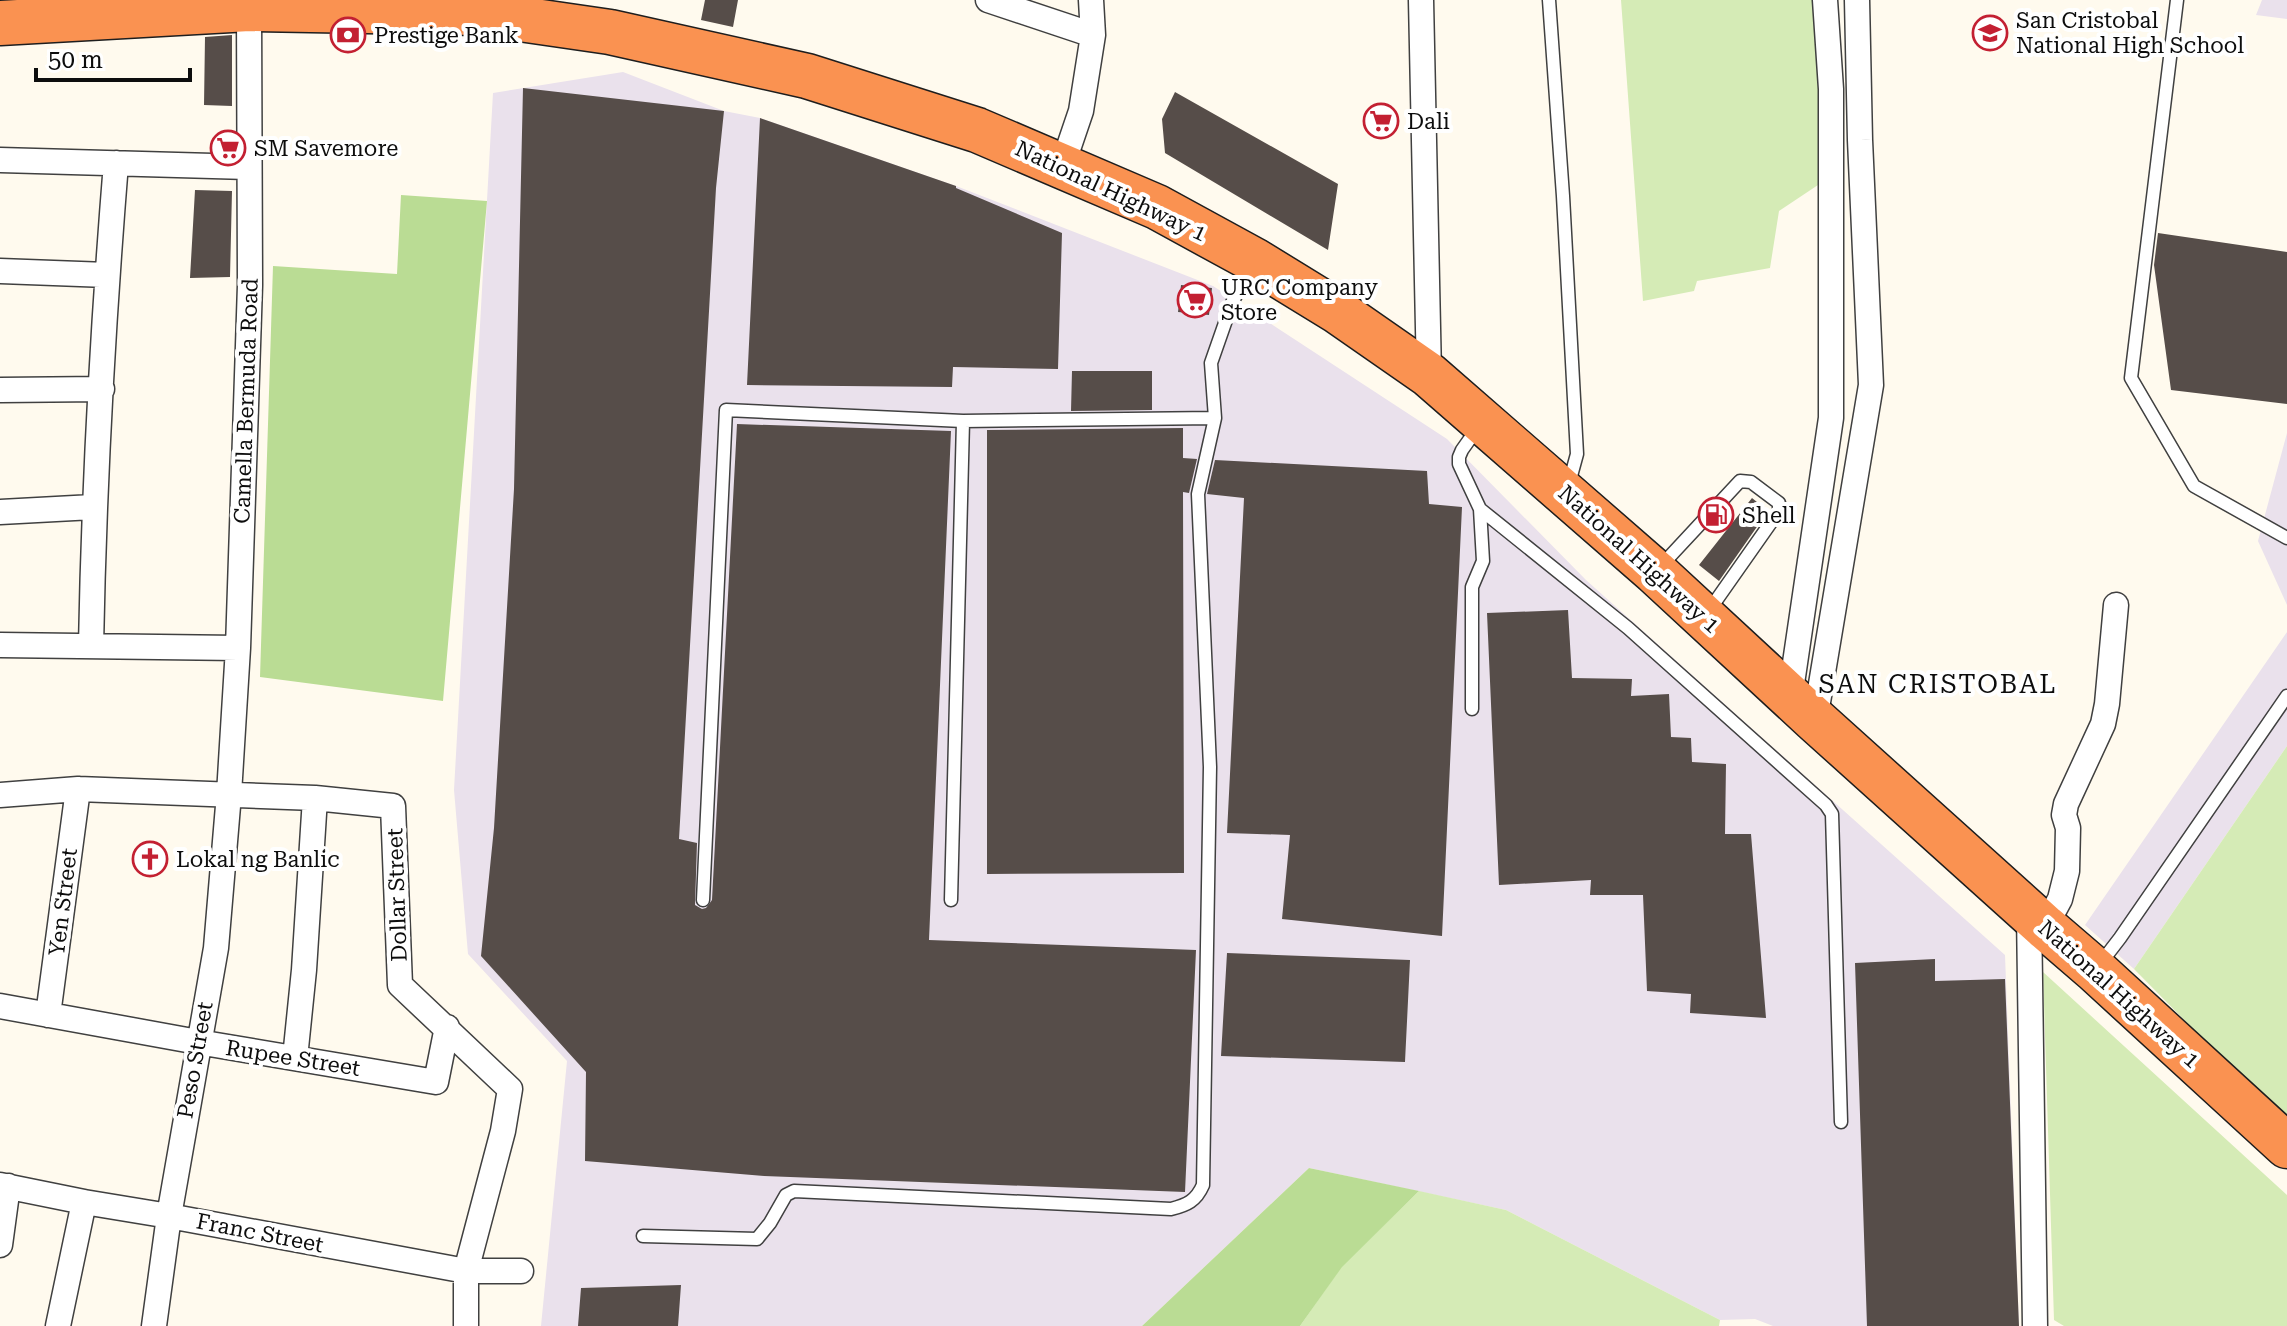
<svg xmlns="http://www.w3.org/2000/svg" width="2287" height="1326" font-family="'Roboto Serif',serif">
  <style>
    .industrial { fill: #eae1ec }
    .green { fill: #d5ebb6 }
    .forest { fill: #badc94 }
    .building { fill: #564d49 }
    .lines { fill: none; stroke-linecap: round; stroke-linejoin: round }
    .lane-casing { stroke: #404040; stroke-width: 15 }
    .street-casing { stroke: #404040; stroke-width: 27 }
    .highway-casing { stroke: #1e1e1e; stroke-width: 47 }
    .lane { stroke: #fff; stroke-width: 12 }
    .street { stroke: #fff; stroke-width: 24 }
    .highway { stroke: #fa9251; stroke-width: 44 }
    .labels { text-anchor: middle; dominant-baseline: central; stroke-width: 8; stroke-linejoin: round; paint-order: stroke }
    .poi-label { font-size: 22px; fill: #0d0d0d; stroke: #fff; text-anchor: start }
    .street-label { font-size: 22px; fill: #0d0d0d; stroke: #fff }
    .quarter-label { font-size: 26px; letter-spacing: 2px; fill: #0d0d0d; stroke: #fff }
  </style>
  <rect width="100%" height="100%" fill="#fffaee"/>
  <path class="industrial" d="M2262,0H2287V19L2256,15Z
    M623,72L724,111L760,118L956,186L1213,286L1447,439L1586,580L2005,955L2019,1326H1773L1755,1319L1720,1320L1506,1210L1309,1168L1142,1326H541L567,1061L468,954L454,790L493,93Z
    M2287,433V605L2258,541Z
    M2287,632V746L2134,969L2085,925Z"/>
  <path class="green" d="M1621,0H1822L1827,179L1779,211L1770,268L1697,281L1694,291L1643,301Z
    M2287,746V1124L2134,969Z
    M2043,972L2287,1195V1326H2064L2054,1320Z
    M1419,1191L1506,1210L1720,1320L1719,1326H1300L1342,1266Z"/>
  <path class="forest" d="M401,195L487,201L443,701L260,677L273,266L397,274Z
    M1309,1168L1419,1191L1342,1267L1300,1326H1142Z"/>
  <path class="building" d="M705,0H738L733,27L701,20Z
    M232,35V106L204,105L205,37Z
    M523,88L724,111L716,188L679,839L697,843L695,905L702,909L706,908L712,900L737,424L951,431L929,940L1196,950L1185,1192L764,1176L585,1161L586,1072L481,956L494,828L514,489Z
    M1175,92L1338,184L1328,250L1165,153L1162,119Z
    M760,118L956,186V188L1062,233L1058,369L953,367L952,387L747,385Z
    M195,190L232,191L230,277L190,278Z
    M2158,233L2287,252V404L2171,390L2154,265Z
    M1181,285L1212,288L1209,315L1178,312Z
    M1072,371H1152V410L1071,411Z
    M1183,428V458L1197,459L1189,493L1183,492L1184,873L987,874V430Z
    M1215,460L1427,471L1429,504L1462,507L1442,936L1282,919L1290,835L1227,833L1244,498L1207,494Z
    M1752,498L1768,511L1719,581L1699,565Z
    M1568,610L1572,678L1632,679L1631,696L1669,694L1671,737L1691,738L1692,762L1726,764L1725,834H1751L1766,1018L1690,1013L1691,994L1647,991L1643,895H1590L1591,880L1499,885L1487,613Z
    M1227,953L1410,960L1405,1062L1221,1056Z
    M1935,959V981L2005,979L2019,1326H1867L1855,963Z
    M681,1285L678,1326H578L581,1288Z"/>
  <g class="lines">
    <g class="lane-casing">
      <path id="lane" d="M1549,0L1563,196L1577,454L1568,487
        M2177,0L2131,378L2194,486L2287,538
        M1480,509L1628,628L1826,805L1832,814L1841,1122
        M1660,567L1740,481L1751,482L1779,503V511L1708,612
        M1472,709V587L1483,561L1480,509L1459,464V457L1462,450L1479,426
        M703,900L726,410L963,421L1215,418
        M951,900L963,421
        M2100,964L2120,938L2287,696
        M643,1236L757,1239L770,1223L786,1195L794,1191L1171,1209C1187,1205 1196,1201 1203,1185L1210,767L1198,494L1215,418L1211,363L1232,303L1251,266"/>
    </g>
    <g class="street-casing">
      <path id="street" d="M988,0L1093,35
        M1421,0L1429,375
        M0,160L248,167
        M1062,167L1081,111L1093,35L1091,0
        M0,271L107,275
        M0,390L102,389
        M0,512L93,507
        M0,645L238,648
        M91,646C94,485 103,324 116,163
        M1790,697L1831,418V89L1825,0
        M1815,720L1871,385L1860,140L1857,0
        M0,795L78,789L315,798L393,806L400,985L510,1089L503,1131L466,1271V1326
        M2029,913L2035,1326
        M2045,927L2060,899L2067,871L2068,828L2064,815L2066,804L2103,724L2107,704L2116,605
        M0,1006L198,1042L436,1082L447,1027
        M48,1015L78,789
        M295,1058L304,970L315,798
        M0,1185L84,1202L169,1216L466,1271H521
        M0,1245L8,1186
        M58,1326L84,1202
        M154,1326L169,1216L216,948L229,794L238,648L250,285L249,9"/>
    </g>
    <g class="highway-casing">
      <path id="highway" d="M0,23L249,9L479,13L610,32L807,76L977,130L1157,207L1254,260L1337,311L1429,375L1655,572L1815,720L2045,927L2095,970L2287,1146"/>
    </g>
    <use href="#lane" class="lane"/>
    <use href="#street" class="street"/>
    <use href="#highway" class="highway"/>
  </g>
  <defs>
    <g id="school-ring" transform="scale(1.8)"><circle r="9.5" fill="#fff" stroke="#c32032" stroke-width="1.5"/><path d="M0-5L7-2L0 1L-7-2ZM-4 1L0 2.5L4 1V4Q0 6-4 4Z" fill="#c32032"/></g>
    <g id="bank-ring" transform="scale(1.8)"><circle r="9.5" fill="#fff" stroke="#c32032" stroke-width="1.5"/><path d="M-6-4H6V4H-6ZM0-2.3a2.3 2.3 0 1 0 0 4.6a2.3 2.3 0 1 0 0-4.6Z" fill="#c32032"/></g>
    <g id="supermarket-ring" transform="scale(1.8)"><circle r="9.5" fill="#fff" stroke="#c32032" stroke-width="1.5"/><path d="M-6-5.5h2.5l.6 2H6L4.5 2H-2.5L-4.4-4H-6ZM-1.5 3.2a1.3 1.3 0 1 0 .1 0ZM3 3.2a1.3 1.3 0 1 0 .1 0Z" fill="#c32032"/></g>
    <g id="fuel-ring" transform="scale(1.8)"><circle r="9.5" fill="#fff" stroke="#c32032" stroke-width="1.5"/><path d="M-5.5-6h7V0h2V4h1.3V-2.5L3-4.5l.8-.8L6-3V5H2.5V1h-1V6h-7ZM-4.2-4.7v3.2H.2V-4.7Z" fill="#c32032"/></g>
    <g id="church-ring" transform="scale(1.8)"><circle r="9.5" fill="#fff" stroke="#c32032" stroke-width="1.5"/><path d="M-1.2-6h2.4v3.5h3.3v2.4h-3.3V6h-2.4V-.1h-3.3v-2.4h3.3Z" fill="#c32032"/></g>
  </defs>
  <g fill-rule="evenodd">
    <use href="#school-ring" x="1990" y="33"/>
    <use href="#bank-ring" x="348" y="35"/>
    <use href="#supermarket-ring" x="1381" y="121"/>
    <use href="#supermarket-ring" x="228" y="148"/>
    <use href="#supermarket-ring" x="1195" y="300"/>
    <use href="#fuel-ring" x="1716" y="515"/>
    <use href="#church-ring" x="150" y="859"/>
  </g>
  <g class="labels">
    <g class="poi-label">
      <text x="2016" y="20">San Cristobal<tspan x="2016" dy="25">National High School</tspan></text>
      <text x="374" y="35">Prestige Bank</text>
      <text x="1407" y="121">Dali</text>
      <text x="254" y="148">SM Savemore</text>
      <text x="1221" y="287">URC Company<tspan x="1221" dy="25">Store</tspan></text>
      <text x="1742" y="515">Shell</text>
      <text x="176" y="859">Lokal ng Banlic</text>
    </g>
    <g class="street-label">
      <text transform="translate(1111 191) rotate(25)">National Highway 1</text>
      <text transform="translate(246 401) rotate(-88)">Camella Bermuda Road</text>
      <text transform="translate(1639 559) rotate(42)">National Highway 1</text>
      <text transform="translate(397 895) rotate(-92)">Dollar Street</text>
      <text transform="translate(63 902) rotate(-83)">Yen Street</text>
      <text transform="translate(2119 994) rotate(42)">National Highway 1</text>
      <text transform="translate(293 1058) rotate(9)">Rupee Street</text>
      <text transform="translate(195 1060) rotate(-80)">Peso Street</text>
      <text transform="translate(260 1233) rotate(11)">Franc Street</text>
    </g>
    <g class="quarter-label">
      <text x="1938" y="684">SAN CRISTOBAL</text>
    </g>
  </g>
  <path d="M36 68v12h154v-12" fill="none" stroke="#0d0d0d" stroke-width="4"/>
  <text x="48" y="68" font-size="24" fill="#0d0d0d" stroke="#ffffff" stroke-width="6" paint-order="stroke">50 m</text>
</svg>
